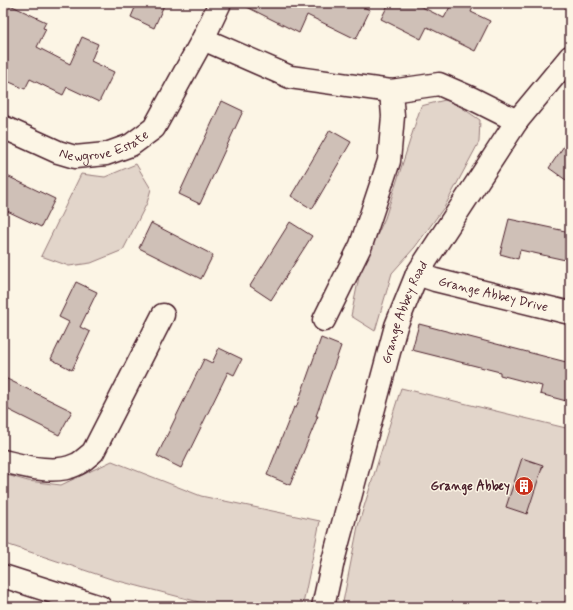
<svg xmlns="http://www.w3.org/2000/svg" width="573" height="610" font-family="Mynerve,sans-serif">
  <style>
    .green { fill: #e2d5ca; stroke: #967a7a }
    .building { fill: #cfc0b7; stroke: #4a1f2b }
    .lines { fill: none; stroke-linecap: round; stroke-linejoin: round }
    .minor-casing { stroke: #4a1f2b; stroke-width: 25 }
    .tertiary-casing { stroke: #4a1f2b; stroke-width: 25 }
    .minor { stroke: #fcf5e5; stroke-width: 22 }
    .tertiary { stroke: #fcf5e5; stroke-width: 22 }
    .labels { text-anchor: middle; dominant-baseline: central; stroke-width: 3; stroke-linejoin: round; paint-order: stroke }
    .street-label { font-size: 13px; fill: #4a1f2b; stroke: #fcf5e5 }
    .poi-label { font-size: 13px; font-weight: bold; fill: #4a1f2b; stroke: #fcf5e5; text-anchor: end }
  </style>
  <rect width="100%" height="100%" fill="#fcf5e5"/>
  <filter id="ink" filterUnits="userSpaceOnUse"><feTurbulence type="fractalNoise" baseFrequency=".025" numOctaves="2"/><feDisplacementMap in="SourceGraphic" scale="8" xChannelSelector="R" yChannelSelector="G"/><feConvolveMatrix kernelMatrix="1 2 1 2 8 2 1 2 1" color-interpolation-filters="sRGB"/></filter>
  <g filter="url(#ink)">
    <path class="green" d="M449,99L480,120L479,142L445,206L415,247L392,273L375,331L351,316L360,272L385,218L421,106Z
      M136,164L151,189L147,203L123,250L91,263L69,266L41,256L81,174L105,177Z
      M401,388L570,429V607H342L358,526Z
      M112,461L201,496L320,521L303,604L299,607H218L111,579L3,543V474L28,481L61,485Z"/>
    <path class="building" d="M3,3H6L46,22L43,28L46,29L37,47L70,64L82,37L98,44L91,61L114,72L99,102L67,87L63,95L30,79L25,89L3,79Z
      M137,3H165L154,28L131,17Z
      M239,3H355L370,10L356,39L307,15L299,33Z
      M389,3H414L444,18L452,3H475L471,12L490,21L475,51L427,27L421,39L381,19Z
      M222,101L243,111L200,204L179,194Z
      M330,130L351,142L312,209L291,196Z
      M570,137V183L549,168Z
      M3,174L55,199L41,227L3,209Z
      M509,219L570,232V261L520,250L518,259L500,254Z
      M290,222L312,236L271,300L250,286Z
      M151,223L213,255L201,279L139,248Z
      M76,282L97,292L80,327L90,332L72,370L51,359L69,322L59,317Z
      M419,324L570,363V402L540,394L542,386L500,375V372L412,350Z
      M321,338L341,346L316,416H318L290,485L267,475L294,407L296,408Z
      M219,348L242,359L234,375L228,372L181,468L157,456L204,359L212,363Z
      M3,377L72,411L59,435L3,407Z
      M522,458L543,465L527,514L506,507Z"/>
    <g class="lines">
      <g class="minor-casing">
        <g id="minor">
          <path d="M203,39L290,77L391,91L439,84L471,98L517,121"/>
          <path id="s1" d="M3,127L58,152L75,157L106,154L131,145L154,128L203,39L220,3"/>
          <path id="s2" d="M417,274L435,280L570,313"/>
          <path d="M324,320L361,245L389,161L393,116L391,91"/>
          <path d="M3,461C24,466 54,475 75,465C81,463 88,456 93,452L163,315"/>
          <path id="s3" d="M323,607L333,561L396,326L417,274L517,121L570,57"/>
        </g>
      </g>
      <g class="tertiary-casing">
        <path id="tertiary" d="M3,576L100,607"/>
      </g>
      <use href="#minor" class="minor"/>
      <use href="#tertiary" class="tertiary"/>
    </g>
  </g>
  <defs>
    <g id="building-disc" transform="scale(1)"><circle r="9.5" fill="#c8321e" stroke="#fcf5e5"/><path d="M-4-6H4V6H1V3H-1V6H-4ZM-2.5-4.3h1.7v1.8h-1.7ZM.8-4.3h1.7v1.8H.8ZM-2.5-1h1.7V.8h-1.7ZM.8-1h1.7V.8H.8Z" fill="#fff"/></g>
  </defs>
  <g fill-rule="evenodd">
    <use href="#building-disc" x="524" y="486"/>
  </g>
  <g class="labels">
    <g class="street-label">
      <text stroke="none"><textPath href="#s1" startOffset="109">Newgrove Estate</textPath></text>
      <text stroke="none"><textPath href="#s2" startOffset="79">Grange Abbey Drive</textPath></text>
      <text stroke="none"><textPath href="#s3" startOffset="306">Grange Abbey Road</textPath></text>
    </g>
    <g class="poi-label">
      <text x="510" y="486">Grange Abbey</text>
    </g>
  </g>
  <rect width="573" height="610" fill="none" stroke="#fcf5e5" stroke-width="16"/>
  <rect x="8" y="8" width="557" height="594" fill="none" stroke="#4a1f2b" stroke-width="1.5" filter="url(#ink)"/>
</svg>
